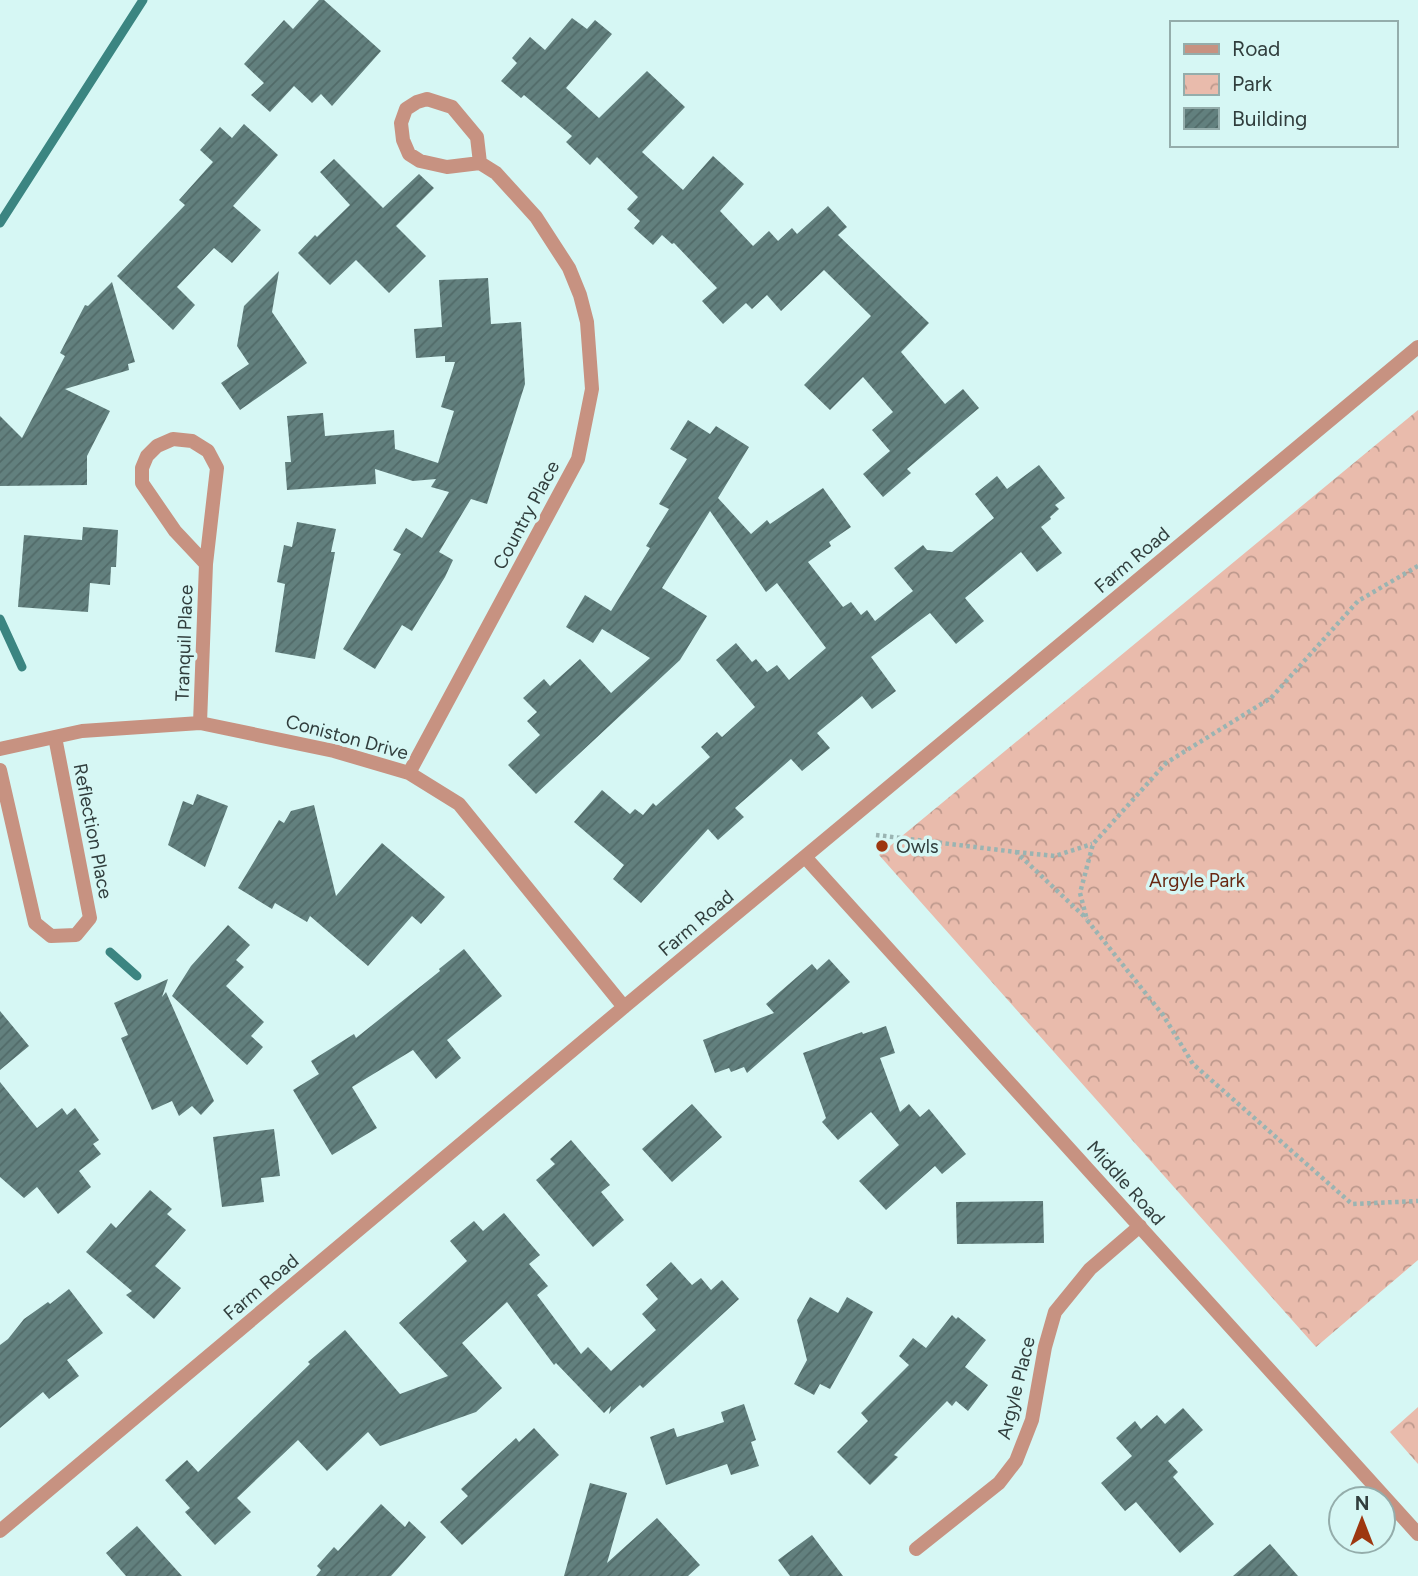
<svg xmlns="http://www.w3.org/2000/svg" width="1418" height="1576" font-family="Figtree,sans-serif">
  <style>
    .park { fill: url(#park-crowns) }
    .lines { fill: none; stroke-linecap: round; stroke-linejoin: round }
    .stream { stroke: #3b8581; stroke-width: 9 }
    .building { fill: url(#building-hatch) }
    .path { stroke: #9ab4b2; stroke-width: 4.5; stroke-dasharray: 3.5 3.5; stroke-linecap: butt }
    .street { stroke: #c79281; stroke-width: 14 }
    .poi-dot { fill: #9d3710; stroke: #d6f7f4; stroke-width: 2.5 }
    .labels { text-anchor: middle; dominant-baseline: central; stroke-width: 7; stroke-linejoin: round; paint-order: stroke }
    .street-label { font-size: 19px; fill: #313e3d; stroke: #d6f7f4 }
    .poi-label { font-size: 19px; fill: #313e3d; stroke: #d6f7f4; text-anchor: start }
    .park-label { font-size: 19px; fill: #682812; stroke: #d6f7f4 }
  </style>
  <defs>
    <pattern id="park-crowns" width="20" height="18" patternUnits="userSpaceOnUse" patternTransform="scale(1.75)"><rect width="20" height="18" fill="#e9bbac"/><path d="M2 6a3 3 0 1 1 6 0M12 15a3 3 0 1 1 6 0" fill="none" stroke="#bd998d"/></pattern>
    <pattern id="building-hatch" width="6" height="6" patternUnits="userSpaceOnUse" patternTransform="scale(1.75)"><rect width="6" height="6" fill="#62807e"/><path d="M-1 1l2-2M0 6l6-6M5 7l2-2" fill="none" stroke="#516a68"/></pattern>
  </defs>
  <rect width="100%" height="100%" fill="#d6f7f4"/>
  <path class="park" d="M1418,410V1260L1316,1347L879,855Z
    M1418,1407V1464L1390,1432Z"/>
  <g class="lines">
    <path class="stream" d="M0,223L143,0
      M0,619L22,667
      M110,952L137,976"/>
  </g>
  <path class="building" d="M319,0H324L381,51L332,106L321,94L312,103L294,86L270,112L251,95L264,83L244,64L284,20L293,29Z
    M572,18L587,29L595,20L612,34L566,88L599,118L647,71L685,107L642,152L683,190L713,156L744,184L720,211L753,246L769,231L778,241L792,228L797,234L828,206L847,227L838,235L929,323L901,352L945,404L963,389L979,408L907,469L911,473L883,497L863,474L890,451L872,430L893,412L863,377L830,410L804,385L871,316L824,270L781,311L767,295L752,309L746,303L723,324L702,301L717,288L674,243L672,244L662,235L653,245L634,228L640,221L627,209L638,197L597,157L590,165L566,142L572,136L524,95L521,98L501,81L517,63L512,58L530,37L545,50Z
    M244,124L278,155L233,206L261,230L232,263L214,248L177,287L195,305L173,330L117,276L185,205L179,200L213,162L200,150L220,127L232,138Z
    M334,159L383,208L419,174L434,188L396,226L426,256L389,293L356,260L330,285L298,253L315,235L317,237L350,205L320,172Z
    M279,271L272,312L307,363L240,410L221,383L249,364L237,346L244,306Z
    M488,278L491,324L521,322L525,384L487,504L471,499L439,552L453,560L445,577L412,631L402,625L375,669L343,649L401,554L393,550L406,528L422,538L449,492L431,487L436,479L413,481L375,469L376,484L287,490L285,462H291L287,416L323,413L325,436L394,430L395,449L438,463L454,411L441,407L455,362H445V356L416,358L414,329L442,327L439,280Z
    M112,282L135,362L128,364L129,370L65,389L110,411L87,456V485L0,486V416L22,438L65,356L60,353L85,305L88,306Z
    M688,420L710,434L716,426L749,447L718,498L751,534L767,520L770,524L823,488L851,527L829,542L831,546L808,562L843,607L851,602L861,615L867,610L875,621L913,591L894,568L923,545L927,550L952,552L994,518L975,494L997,476L1007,489L1039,465L1065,498L1055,505L1059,509L1050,517L1051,519L1041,527L1062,553L1037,572L1021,552L965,598L984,621L956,644L930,613L871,657L896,691L872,709L862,696L817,733L830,748L802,771L791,759L735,808L744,817L718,840L708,829L641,903L613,879L624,865L574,822L602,790L630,814L635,809L643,815L653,803L656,806L710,757L701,747L717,732L722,737L755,707L716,660L736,643L752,662L756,659L767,672L777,665L789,680L826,648L777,583L766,592L710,511L662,588L707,616L680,660L536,794L508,765L540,735L527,721L537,712L523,698L544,679L550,686L580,659L611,693L650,658L602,629L593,643L566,627L585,595L611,611L650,548L646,546L669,509L659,504L687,459L670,449Z
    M297,522L336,529L331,552H335L315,659L275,652L285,584L277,582L284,545L292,547Z
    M83,527L118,530L116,567H111L110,585L90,583L88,612L18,607L24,535L82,540Z
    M197,794L228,806L205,867L168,845L183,801L193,805Z
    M314,805L336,896L382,843L445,897L421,924L412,916L368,966L310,916L307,922L275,903L272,909L238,888L279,820L284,823L291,811Z
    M228,925L250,945L236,960L244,967L226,986L264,1022L251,1036L263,1047L247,1065L172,996L191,966Z
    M464,949L502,996L447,1040L461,1058L436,1079L413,1050L352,1087L377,1128L332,1155L293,1090L319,1074L311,1061L354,1034L356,1038L440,971L439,969Z
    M829,959L850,982L747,1073L744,1067L731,1072L729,1068L715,1073L703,1040L774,1013L766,1004L812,964L817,970Z
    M168,979L162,997L166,992L214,1101L201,1115L192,1106L179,1116L172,1101L152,1110L121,1038L128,1035L114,1003Z
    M0,1011L29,1046L0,1070Z
    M886,1026L895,1053L880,1058L900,1112L909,1104L920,1117L929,1109L966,1154L942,1174L935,1166L886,1210L859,1181L899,1145L871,1112L838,1140L822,1122L826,1118L803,1053L862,1032L863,1034Z
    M0,1082L37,1128L62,1108L67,1115L75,1108L99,1140L93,1144L101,1154L79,1171L91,1187L58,1214L37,1187L24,1198L0,1177Z
    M692,1104L722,1137L672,1182L642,1149Z
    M274,1129L280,1176L261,1178L264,1202L222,1207L213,1137Z
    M571,1140L610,1185L601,1192L624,1220L593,1247L536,1180L555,1164L550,1159Z
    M150,1190L172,1209L167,1214L186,1230L155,1266L181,1288L154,1319L126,1295L132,1291L86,1252L111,1223L116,1228Z
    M1043,1201L1044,1243L957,1244L956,1202Z
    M504,1213L540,1255L529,1264L548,1286L537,1295L581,1354L588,1347L611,1371L656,1330L642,1314L658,1299L646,1285L671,1262L692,1285L701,1278L711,1290L722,1280L739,1299L643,1388L640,1385L609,1414L611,1406L604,1413L556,1363L554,1365L507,1302L462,1343L502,1388L476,1412L380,1446L368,1432L327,1471L298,1440L237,1498L251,1512L215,1545L185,1512L190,1508L165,1480L187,1460L198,1472L310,1364L308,1362L345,1330L400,1394L448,1376L399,1323L467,1261L450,1241L474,1221L483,1231Z
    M69,1289L103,1333L67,1360L79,1376L49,1399L43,1392L0,1428V1345L8,1339L24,1319L48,1302L50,1304Z
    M810,1297L838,1313L847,1297L873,1312L830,1389L820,1384L814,1395L794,1384L807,1360L797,1320Z
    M952,1315L956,1319L958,1317L986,1340L965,1367L988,1385L968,1411L956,1401L952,1406L947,1401L894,1455L898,1457L870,1485L837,1452L868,1421L861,1413L909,1365L899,1356L913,1338L926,1348Z
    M744,1404L756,1440L751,1442L759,1466L731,1475L727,1464L666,1485L650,1437L674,1428L677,1437L703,1429L724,1422L721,1412Z
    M1183,1408L1203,1430L1168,1461L1178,1472L1173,1477L1214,1524L1180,1553L1136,1502L1125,1511L1101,1483L1132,1456L1116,1438L1135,1421L1141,1429L1157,1415L1165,1424Z
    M534,1428L559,1455L462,1545L440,1522L468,1496L461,1489L516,1438L519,1442Z
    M590,1483L627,1493L607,1563L657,1518L700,1565L688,1576H564Z
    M381,1504L405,1527L409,1521L426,1537L391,1576H316L321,1570L317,1566L334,1547L338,1551Z
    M137,1526L182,1576H126L106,1553Z
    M812,1535L843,1576H790L778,1560Z
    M1270,1544L1298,1576H1233Z"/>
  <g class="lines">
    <path class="path" d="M1418,566L1358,601L1271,698L1166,763L1093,844L1080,893L1087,920L1163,1015L1193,1064L1352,1204L1418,1201
      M876,835L1016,852L1087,919
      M1016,852L1055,856L1092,844"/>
    <path class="street" d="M200,723L206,564L175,531L142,483V468L147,456L157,446L173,439L192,441L208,451L217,468L206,564
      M0,749L82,731L200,723L334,751L409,773L459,804L624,1007
      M0,770L35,923L51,936L76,935L90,918L55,737
      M409,773L578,459L592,389L587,322L580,295L569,268L536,217L496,173L480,163L447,167L420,161L409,154L403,140L401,123L406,109L417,102L427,99L452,107L477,137L480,163
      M805,857L1418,1534
      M0,1531L624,1007L1418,347
      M916,1549L999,1483L1016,1461L1032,1420L1045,1347L1055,1312L1090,1269L1140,1226"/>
  </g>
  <circle class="poi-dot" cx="882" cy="846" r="7"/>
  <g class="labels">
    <g class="street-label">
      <text transform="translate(526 515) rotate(-62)">Country Place</text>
      <text transform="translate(1132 560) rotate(-40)">Farm Road</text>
      <text transform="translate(184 643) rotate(-88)">Tranquil Place</text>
      <text transform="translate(347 737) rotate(15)">Coniston Drive</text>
      <text transform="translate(93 831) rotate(79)">Reflection Place</text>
      <text transform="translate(696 923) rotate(-40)">Farm Road</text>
      <text transform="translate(1126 1183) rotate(48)">Middle Road</text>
      <text transform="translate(261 1287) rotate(-40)">Farm Road</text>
      <text transform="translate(1016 1388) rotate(-76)">Argyle Place</text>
    </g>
    <g class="poi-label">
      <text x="896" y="846">Owls</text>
    </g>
    <g class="park-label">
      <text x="1197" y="880">Argyle Park</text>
    </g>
  </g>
  <rect x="1170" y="21" width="228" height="126" fill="#d6f7f4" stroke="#94adab" stroke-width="2"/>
  <rect x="1184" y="44" width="35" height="10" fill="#c79281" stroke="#94adab" stroke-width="2"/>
  <text x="1232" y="56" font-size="21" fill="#313e3d">Road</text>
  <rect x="1184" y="74" width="35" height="21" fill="url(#park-crowns)" stroke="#94adab" stroke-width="2"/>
  <text x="1232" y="91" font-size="21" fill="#313e3d">Park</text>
  <rect x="1184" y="108" width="35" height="21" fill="url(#building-hatch)" stroke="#94adab" stroke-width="2"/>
  <text x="1232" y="126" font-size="21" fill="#313e3d">Building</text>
  <g transform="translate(1362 1520)"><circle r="33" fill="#d6f7f4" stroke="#94adab" stroke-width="2"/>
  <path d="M0-5L12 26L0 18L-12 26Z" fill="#9d3710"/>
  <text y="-10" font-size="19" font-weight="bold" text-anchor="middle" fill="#313e3d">N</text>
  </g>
</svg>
